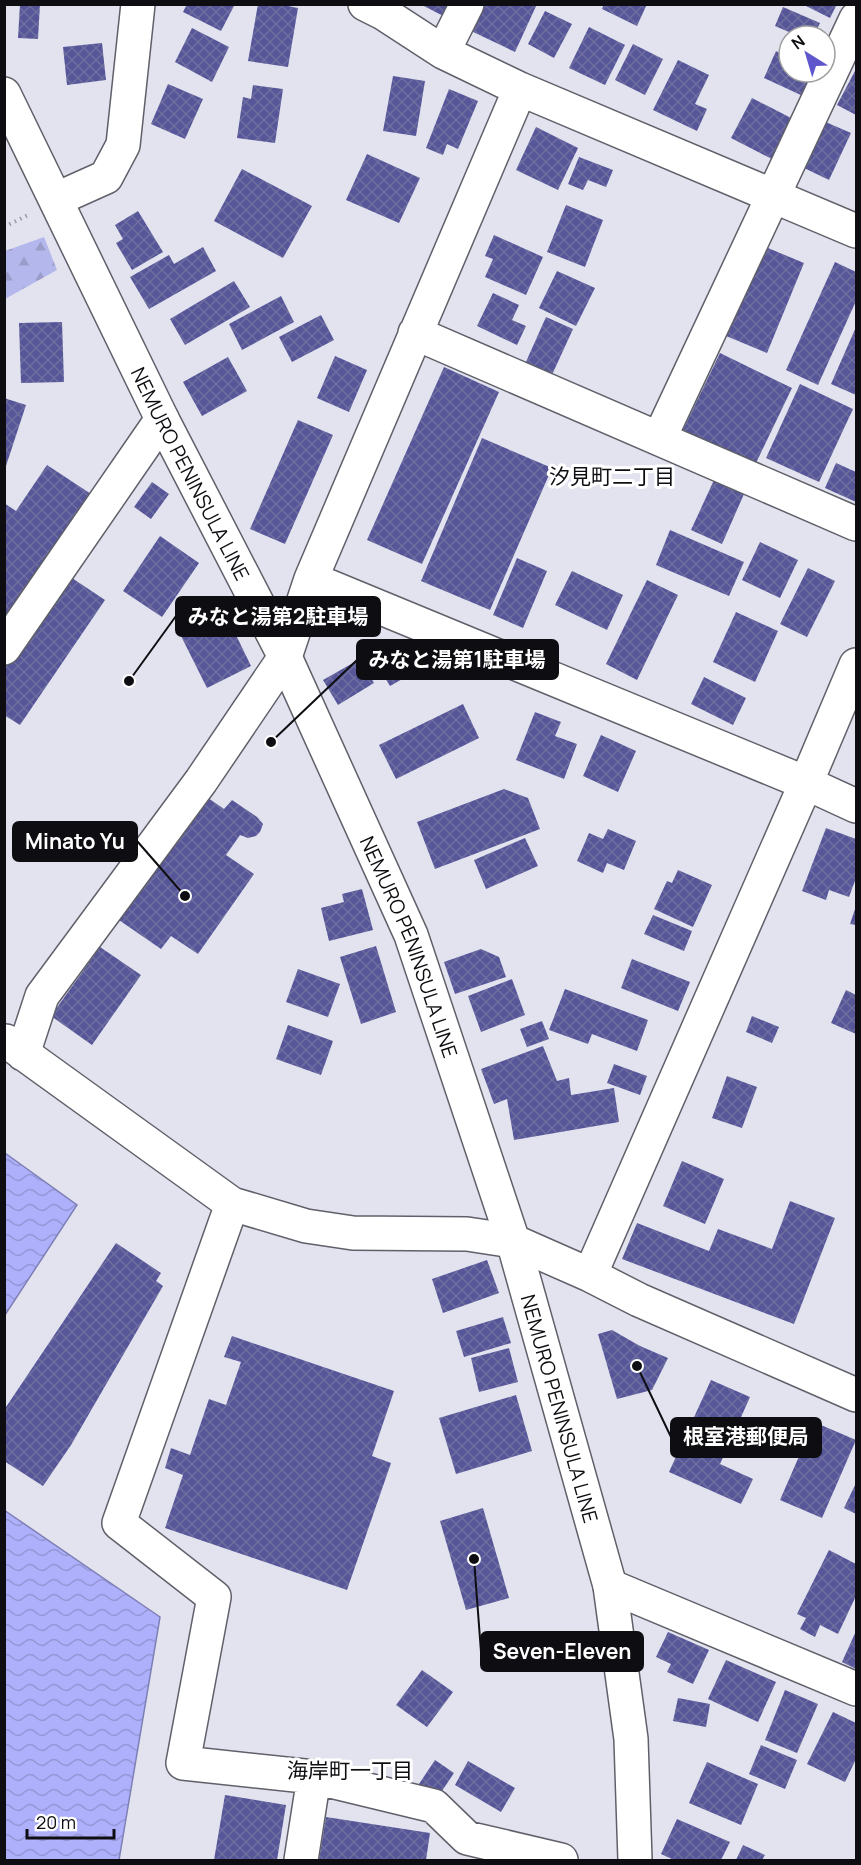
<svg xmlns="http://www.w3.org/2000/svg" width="861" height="1865" font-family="Manrope,'Noto Sans JP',sans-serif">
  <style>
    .forest { fill: url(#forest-firs) }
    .water { fill: url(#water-waves); stroke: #7e7fb5; stroke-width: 1.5 }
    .building { fill: url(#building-cross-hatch) }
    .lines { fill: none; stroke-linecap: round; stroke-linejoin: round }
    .minor-casing { stroke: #5f6069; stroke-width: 36 }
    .major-casing { stroke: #5f6069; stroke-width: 36 }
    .path { stroke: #9899a1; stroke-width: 4; stroke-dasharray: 1.5 4.5; stroke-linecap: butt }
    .minor { stroke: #fff; stroke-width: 33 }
    .major { stroke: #fff; stroke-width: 33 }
    .labels { text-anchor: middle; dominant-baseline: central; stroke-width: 6; stroke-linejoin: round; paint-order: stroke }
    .street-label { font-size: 20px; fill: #0e0e12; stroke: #fff }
    .neighbourhood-label { font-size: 21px; fill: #0e0e12; stroke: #fff }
    .leader { fill: none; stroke: #0e0e12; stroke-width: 2 }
    .callout-dot { fill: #0e0e12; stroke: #fff; stroke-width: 2 }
    .callout { fill: #0e0e12; stroke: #0e0e12; stroke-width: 2 }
    .callout-label { font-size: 21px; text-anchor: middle; font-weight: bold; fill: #fff }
  </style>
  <defs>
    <pattern id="forest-firs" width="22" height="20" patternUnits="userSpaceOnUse" patternTransform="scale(1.5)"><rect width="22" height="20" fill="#b4b7ec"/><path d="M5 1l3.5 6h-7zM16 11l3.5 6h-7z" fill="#9a9cc9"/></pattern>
    <pattern id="water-waves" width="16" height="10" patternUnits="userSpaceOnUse" patternTransform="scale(1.5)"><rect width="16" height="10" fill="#aeb0fb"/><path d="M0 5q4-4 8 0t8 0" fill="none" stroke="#9496d6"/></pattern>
    <pattern id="building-cross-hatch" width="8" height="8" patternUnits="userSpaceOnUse" patternTransform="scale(1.5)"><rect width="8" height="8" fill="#565699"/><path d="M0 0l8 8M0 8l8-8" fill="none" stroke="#6e6ea1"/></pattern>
  </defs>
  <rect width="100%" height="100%" fill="#e2e3ee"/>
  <path class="forest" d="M44,237L57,270L5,299V251Z"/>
  <path class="water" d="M5,1153L77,1205L5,1315Z
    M4,1510L160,1617L119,1860H5Z"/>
  <path class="building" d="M20,4H40L38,39L18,38Z
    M187,4H235L221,31L183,12Z
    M258,4H278L298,8L288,67L248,61Z
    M420,4H459L451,20Z
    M481,4H537L515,52L469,30Z
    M604,4H647L637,26L602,9Z
    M802,4H837L830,18Z
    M783,7L820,23L814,36H798L775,26Z
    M545,11L572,24L554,58L528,44Z
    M589,27L625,45L605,85L569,68Z
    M192,28L229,47L212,82L175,62Z
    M102,43L106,80L67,85L63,47Z
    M789,43V72H814L803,96L764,78L776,51L783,55Z
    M633,44L663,59L645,95L615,80Z
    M678,60L709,75L695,104L707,109L697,131L653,110Z
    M856,69V115L837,105Z
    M393,76L425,81L416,136L383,131Z
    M168,84L203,99L185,139L151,124Z
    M253,85L283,89L275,143L237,138L243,97L251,99Z
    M449,89L478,101L458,149L447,144L443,155L426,148Z
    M752,98L793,119L772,159L731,138Z
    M821,120L851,133L829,180L800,166Z
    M536,127L578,148L558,190L516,170Z
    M367,154L420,178L399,223L346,200Z
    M579,157L613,170L606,187L588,180L583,190L568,184Z
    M242,169L312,206L283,258L214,221Z
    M566,205L603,220L585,267L547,252Z
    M138,211L163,252L132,270L116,243L123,239L115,225Z
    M494,235L543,257L526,295L485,277L493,259L485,256Z
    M756,243L804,263L767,353L719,333Z
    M203,247L216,271L149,309L130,277L169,255L174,264Z
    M835,262L856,272V301L818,385L786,370Z
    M557,271L595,288L576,326L539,308Z
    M234,281L250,307L185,345L170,319Z
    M493,293L519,305L512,320L526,326L517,345L477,326Z
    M281,296L294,322L242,350L229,324Z
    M321,315L334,340L292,362L279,337Z
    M546,317L573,329L551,377L525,364Z
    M62,322L64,382L21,383L19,323Z
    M856,327V395L831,384Z
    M720,353L792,388L755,465L683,430Z
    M335,356L367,370L349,412L317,398Z
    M228,357L247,391L202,416L183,382Z
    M444,367L499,392L422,564L367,540Z
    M800,384L853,409L819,482L766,458Z
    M4,398L26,405L5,469H4Z
    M298,420L333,435L285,544L250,529Z
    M482,438L552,468L490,610L421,581Z
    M836,463L856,472V502L825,488Z
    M47,465L91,494L4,622V503L16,511Z
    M714,480L744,494L722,544L691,530Z
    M152,482L169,494L151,519L134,507Z
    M670,530L744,562L729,596L656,565Z
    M160,536L199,563L162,617L123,591Z
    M760,542L798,560L780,598L742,580Z
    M517,558L547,571L523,628L493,615Z
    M808,568L835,581L807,637L780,624Z
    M572,571L623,595L607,630L555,605Z
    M66,574L105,600L20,725L4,715V665Z
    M647,580L678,595L637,680L606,664Z
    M221,604L251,666L207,688L176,626Z
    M736,612L778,631L755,682L713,662Z
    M397,642L415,672L390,686L372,657Z
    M360,659L374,683L338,705L323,680Z
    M704,677L746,698L733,725L691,704Z
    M463,704L479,738L396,779L379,745Z
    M535,712L561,722L555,736L577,744L564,779L516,760Z
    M601,735L636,751L618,792L583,776Z
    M504,789L528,798L540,829L435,869L417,822Z
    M201,793L224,809L232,800L257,817L263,824L260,832L256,836L248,838L240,835L226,855L254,874L198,954L171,936L161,949L116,918Z
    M826,828L856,839V878L849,897L829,890L826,900L802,891Z
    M608,829L636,841L624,870L607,863L603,873L577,861L589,833L603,839Z
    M525,838L538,866L486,889L474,860Z
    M678,870L712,885L693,927L654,909L667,881L672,883Z
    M362,889L373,930L329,941L321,908L344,902L342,894Z
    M856,906V925L850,924Z
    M653,915L692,931L684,951L644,934Z
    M376,946L396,1012L361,1024L340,957Z
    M100,947L141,975L92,1045L51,1016Z
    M481,949L499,957L506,977L455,994L444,962Z
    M632,959L690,982L678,1011L621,988Z
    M298,969L340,984L328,1017L286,1002Z
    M512,979L525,1015L481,1032L468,996Z
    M565,989L648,1020L637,1051L592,1034L588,1044L549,1030Z
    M846,990L856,995V1034L831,1023Z
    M752,1016L779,1027L772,1043L746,1032Z
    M542,1021L549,1039L527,1047L520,1029Z
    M288,1025L333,1041L321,1075L276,1059Z
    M543,1046L557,1081L569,1078L571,1095L614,1088L619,1122L514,1140L507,1099L494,1104L481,1069Z
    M614,1064L647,1076L640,1095L607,1083Z
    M727,1076L757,1087L742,1128L712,1118Z
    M682,1161L724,1179L705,1224L663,1206Z
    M790,1201L835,1218L794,1324L622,1259L637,1223L709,1251L718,1229L772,1249Z
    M116,1243L161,1273L156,1281L163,1286L71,1445L43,1486L4,1461V1410Z
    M487,1260L499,1293L443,1313L432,1279Z
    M503,1317L511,1343L464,1357L456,1331Z
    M612,1330L640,1346L668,1358L652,1390L617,1399L598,1334Z
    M232,1336L394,1391L372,1456L391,1463L347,1590L165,1528L183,1475L165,1468L171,1448L190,1455L209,1399L226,1405L241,1362L224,1357Z
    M509,1348L518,1382L479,1392L471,1358Z
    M711,1380L750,1397L720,1464L753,1479L741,1504L669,1472Z
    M516,1395L532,1451L456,1474L439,1418Z
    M814,1422L856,1440L822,1518L780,1500Z
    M856,1483V1514L844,1508Z
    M483,1508L509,1598L466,1610L440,1521Z
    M829,1550L856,1564V1596L838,1634L820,1625L815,1637L800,1629L806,1618L797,1614Z
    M856,1631V1669L842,1662Z
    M668,1632L709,1650L693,1684L667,1672L671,1664L656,1657Z
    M726,1660L776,1682L758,1722L708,1699Z
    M422,1670L453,1692L427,1727L396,1705Z
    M785,1690L818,1704L797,1753L765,1740Z
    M678,1698L710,1704L706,1727L673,1721Z
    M833,1712L856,1723V1759L845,1782L807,1764Z
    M761,1745L797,1760L785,1789L749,1774Z
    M435,1760L454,1773L438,1797L419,1784Z
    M468,1761L515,1788L501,1812L455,1785Z
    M707,1762L758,1784L741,1825L689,1803Z
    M225,1795L286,1805L277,1860H214Z
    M326,1817L430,1833L426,1860H319Z
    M677,1819L730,1842L721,1860H674L661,1854Z
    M743,1845L765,1855L762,1860H736Z"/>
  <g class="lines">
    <g class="minor-casing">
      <path id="minor" d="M365,4L383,13L443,52L520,89L856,231
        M443,52L467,4
        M57,199L106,177L123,145L138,4
        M415,333L856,524
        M660,437L856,19
        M311,579L806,783L856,806
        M4,648L162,419
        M6,1041L232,1204L306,1226L353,1233L467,1234L513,1241L590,1275L639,1300L856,1395
        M23,1054L42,996L201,781L285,657L311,579L520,89
        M232,1204L119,1523L214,1597L183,1763L314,1777L434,1806L467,1838L561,1860
        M590,1275L806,783L856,665
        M610,1586L856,1689
        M301,1860L314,1777"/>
    </g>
    <g class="major-casing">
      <g id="major">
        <path id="s1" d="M4,94L162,419L285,657L411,935L513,1241L610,1586L631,1739L635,1860"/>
      </g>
    </g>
    <path class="path" d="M4,227L30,214"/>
    <use href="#minor" class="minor"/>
    <use href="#major" class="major"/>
  </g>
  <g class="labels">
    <g class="street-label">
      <text stroke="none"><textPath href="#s1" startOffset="423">NEMURO PENINSULA LINE</textPath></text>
      <text stroke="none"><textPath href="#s1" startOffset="945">NEMURO PENINSULA LINE</textPath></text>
      <text stroke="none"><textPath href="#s1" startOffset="1431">NEMURO PENINSULA LINE</textPath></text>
    </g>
    <g class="neighbourhood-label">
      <text x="612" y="476">汐見町二丁目</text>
      <text x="350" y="1770">海岸町一丁目</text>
    </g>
  </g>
  <path class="leader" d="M129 681L176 616M271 742L357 660M185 896L137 841M637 1366L671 1437M474 1559L481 1652"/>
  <g class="callout-dot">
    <circle cx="129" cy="681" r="6"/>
    <circle cx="271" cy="742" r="6"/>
    <circle cx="185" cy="896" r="6"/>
    <circle cx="637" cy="1366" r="6"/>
    <circle cx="474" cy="1559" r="6"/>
  </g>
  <g class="callout">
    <rect x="176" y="597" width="204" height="39" rx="6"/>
    <rect x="357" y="640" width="201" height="39" rx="6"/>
    <rect x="13" y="822" width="124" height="39" rx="6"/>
    <rect x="671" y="1418" width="150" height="39" rx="6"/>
    <rect x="481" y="1632" width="162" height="39" rx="6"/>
  </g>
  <g class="callout-label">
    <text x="278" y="624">みなと湯第2駐車場</text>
    <text x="457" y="667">みなと湯第1駐車場</text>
    <text x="75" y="849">Minato Yu</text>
    <text x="746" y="1444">根室港郵便局</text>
    <text x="562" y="1659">Seven-Eleven</text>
  </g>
  <rect width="861" height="1865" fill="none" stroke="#0e0e12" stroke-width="12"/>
  <g transform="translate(807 54) rotate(323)"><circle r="28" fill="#ffffff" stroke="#9f9fa0" stroke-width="1.5"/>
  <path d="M0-4.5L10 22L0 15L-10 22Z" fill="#5f55cd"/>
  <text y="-9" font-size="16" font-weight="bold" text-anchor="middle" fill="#0e0e12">N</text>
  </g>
  <path d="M27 1829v9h87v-9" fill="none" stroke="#0e0e12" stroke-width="3"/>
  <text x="36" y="1829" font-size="18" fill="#0e0e12" stroke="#ffffff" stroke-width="4.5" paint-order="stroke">20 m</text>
</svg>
